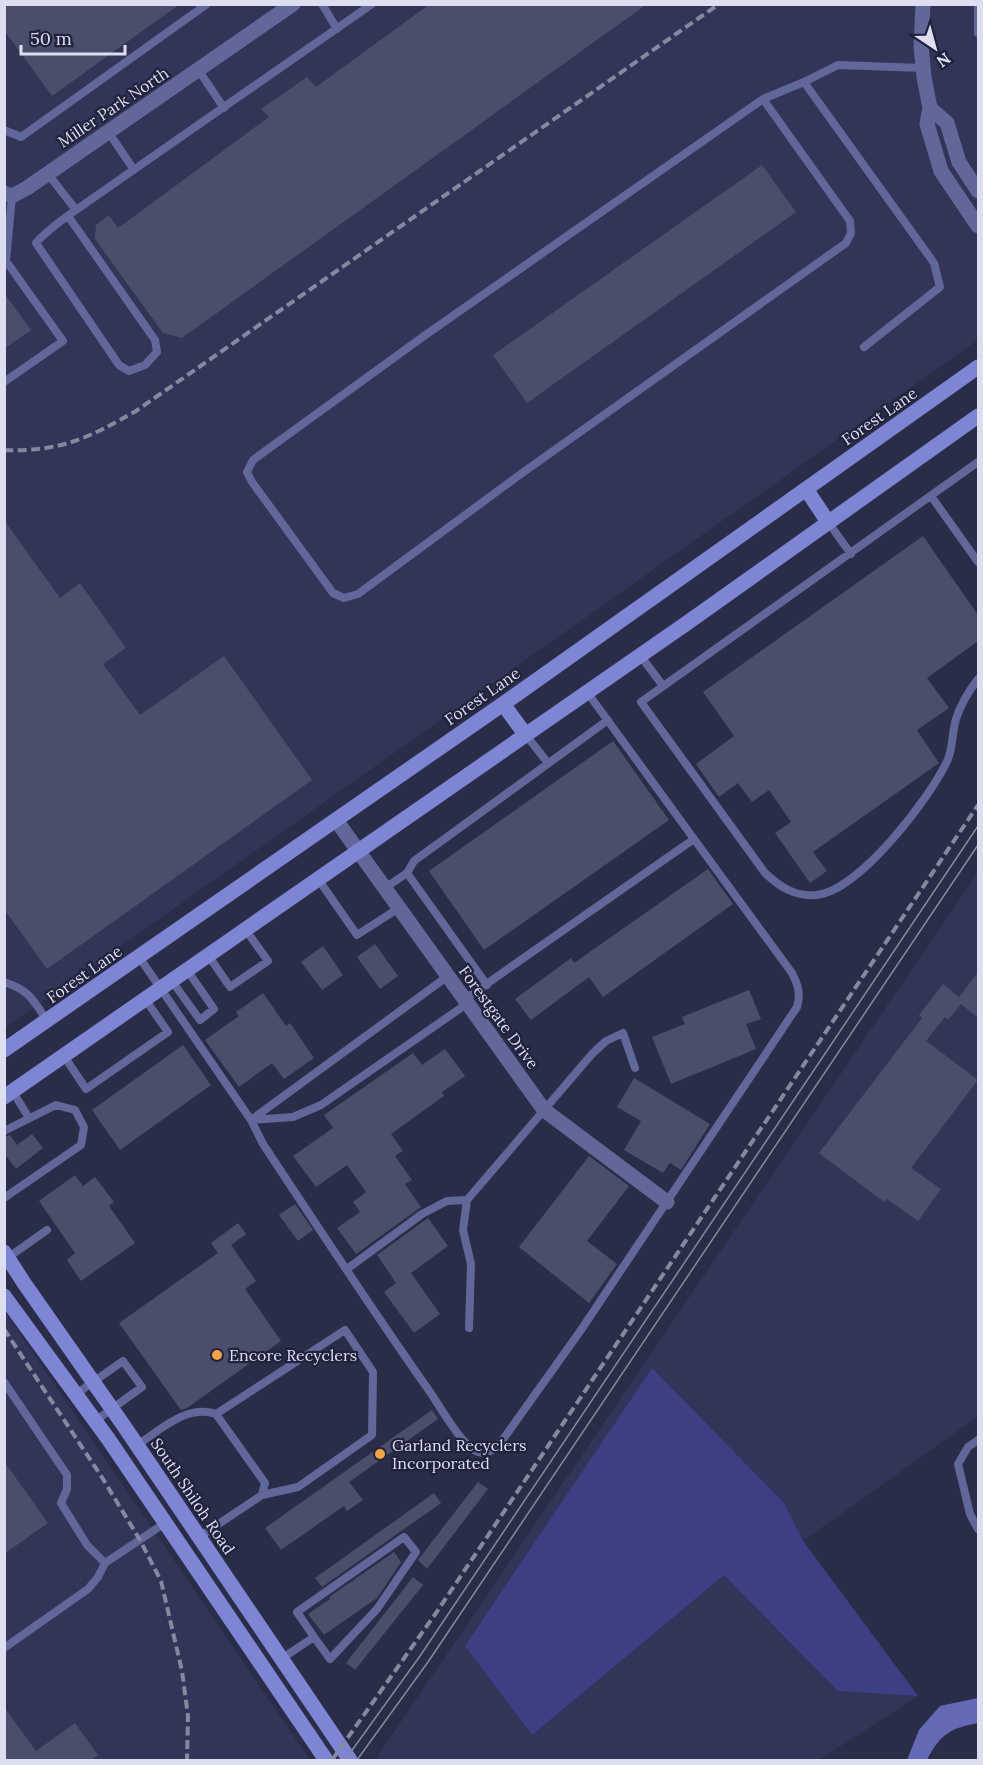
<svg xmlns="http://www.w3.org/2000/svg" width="983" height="1765" font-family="Lora,serif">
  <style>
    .built { fill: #323557 }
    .green { fill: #3d3f85 }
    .water { fill: #6469b5 }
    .building { fill: #4a4e6b }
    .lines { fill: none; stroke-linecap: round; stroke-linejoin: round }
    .service { stroke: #626799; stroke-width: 8 }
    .minor { stroke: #626799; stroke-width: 15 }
    .tertiary { stroke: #626799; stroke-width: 15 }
    .secondary { stroke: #7e85d5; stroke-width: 15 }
    .tram { stroke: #86889f; stroke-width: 1.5 }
    .rail { stroke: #86889f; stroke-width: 4; stroke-dasharray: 9 4.5; stroke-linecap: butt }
    .poi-dot { fill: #f2a542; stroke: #21233d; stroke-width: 2 }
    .labels { text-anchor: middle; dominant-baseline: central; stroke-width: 4.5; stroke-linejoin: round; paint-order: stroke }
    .street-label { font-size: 16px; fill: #dddff1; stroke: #21233d }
    .poi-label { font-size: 16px; fill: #dddff1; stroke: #21233d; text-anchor: start }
  </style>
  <rect width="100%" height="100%" fill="#2a2d48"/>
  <path class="built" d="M5,5H978V340L5,1028Z
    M978,872V1416L803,1541L918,1696L819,1760H380L377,1757Z
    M5,1312L310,1760H5Z"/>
  <path class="green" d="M652,1368L784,1503L803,1541L918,1696L838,1691L724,1575L532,1735L465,1646Z"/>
  <path class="water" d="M978,1698V1723C951,1728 940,1734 927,1760H907L919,1730L940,1706Z"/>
  <path class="building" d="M4,4H180L52,96L4,30Z
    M430,4H647L182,338L163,333L95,239L96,225L109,215L118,228L269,117L261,109L307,77L316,87Z
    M762,165L796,212L527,403L493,355Z
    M4,293L31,330L4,349Z
    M4,520L60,598L80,583L126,648L103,664L140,715L224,656L312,780L47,969L4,909Z
    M923,536L978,615V641L927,678L949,708L917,730L939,763L813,852L827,871L810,883L775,833L791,822L769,790L752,802L738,783L719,797L696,764L734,736L703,692Z
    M613,741L669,820L484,950L429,871Z
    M708,869L733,904L603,997L589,977L531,1020L515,999L571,958L574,963Z
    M375,944L398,976L380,989L357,957Z
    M323,946L343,975L322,990L301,962Z
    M978,972V1018L961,1004L948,1020L945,1017L926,1041L978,1080L911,1168L941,1189L918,1221L887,1199L884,1202L819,1153L922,1018L919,1015L943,984L959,997Z
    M749,990L761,1019L746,1024L756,1049L671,1084L652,1037L685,1024L682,1017Z
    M263,993L286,1026L290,1023L314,1058L284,1079L272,1063L239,1087L205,1040L239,1016L236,1012Z
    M183,1045L211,1085L120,1150L92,1110Z
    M445,1049L465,1076L442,1092L444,1096L391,1134L403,1151L395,1156L412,1180L405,1184L421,1207L356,1254L337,1228L360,1212L353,1202L366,1192L347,1165L316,1187L293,1156L333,1128L324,1115L413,1053L422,1065Z
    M634,1078L710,1124L681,1170L670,1163L663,1173L624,1150L641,1121L617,1107Z
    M32,1134L43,1148L16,1169L4,1153V1137L10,1135L17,1145Z
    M589,1156L629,1186L587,1241L617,1264L589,1303L519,1247Z
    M75,1175L83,1186L95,1177L114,1202L109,1206L135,1243L81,1281L67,1260L75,1253L39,1201Z
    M295,1204L313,1230L298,1241L279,1215Z
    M428,1218L448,1246L411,1273L440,1314L414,1333L384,1292L396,1283L377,1255Z
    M238,1223L246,1234L231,1245L256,1281L245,1289L281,1341L187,1408L181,1410L119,1323L218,1253L211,1243Z
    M432,1410L438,1419L349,1482L363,1500L347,1511L344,1506L281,1550L265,1528Z
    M4,1461L48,1523L4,1554Z
    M478,1482L488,1489L427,1569L418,1560Z
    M434,1493L441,1503L322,1587L315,1578Z
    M394,1552L401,1562L377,1598L324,1635L308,1614L330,1599L329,1597Z
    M413,1577L423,1585L355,1670L346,1663Z
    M4,1707L36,1751L75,1723L98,1755L90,1761H4Z"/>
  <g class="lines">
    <path class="service" d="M322,4L337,29
      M978,4V33
      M199,71L224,108
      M763,99L850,221L851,233L846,243L518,476L358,594L344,598L333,593L252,482L247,472L253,460L424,336L763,99L804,82
      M4,130L21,137L207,4
      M109,133L134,170
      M48,174L76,210C62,220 47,230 36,243L119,365L129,371L145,365L157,352L155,340L68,216
      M76,210L372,4
      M864,347L940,287L934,263L804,82L838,65L923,68
      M4,382L63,341L6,261L12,196
      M978,462L641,702L765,873C780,887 795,897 817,895C859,891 932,796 948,759C953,747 952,732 956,719C961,703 968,692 978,679
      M931,496L978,562
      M828,522L851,554
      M640,655L663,686
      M525,734L548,763
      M407,873L487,985
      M318,879L357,935L399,908
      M385,888L407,873L414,861L608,720
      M208,955L230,987L268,961L245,929
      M139,957L251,1120L448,976
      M172,981L200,1020L214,1009L187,970
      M4,982C29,990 33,999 47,1021
      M465,999L694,839L587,692
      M468,1003L321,1105L293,1117L251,1120L263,1144C318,1227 372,1310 430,1392C441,1408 461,1445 478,1452C490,1456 497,1446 504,1438L581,1330L797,1007C801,994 798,985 792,973L694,839
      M64,1056L86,1089L168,1032L145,999
      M13,1092L29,1118
      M4,1131L56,1105L75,1110L84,1127L81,1145L4,1198
      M6,1259L47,1230
      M347,1269L422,1214L447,1201L467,1200
      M469,1328L471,1264L463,1230L467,1200L592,1054L606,1041L623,1033L635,1068
      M4,1382L67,1475V1489L61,1503L87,1545L105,1563
      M76,1394L123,1361L142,1387L95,1421
      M216,1414L345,1330L373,1372L372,1435L298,1487L262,1495
      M978,1440L968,1447L958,1464L970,1514L978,1529
      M137,1445C161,1430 186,1404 216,1414L265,1483L262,1495L199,1537
      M4,1648L88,1589L98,1577L105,1563L165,1523
      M281,1659L314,1637L330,1659L377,1609L416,1552L404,1537L297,1612L314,1637"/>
    <path class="minor" d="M4,193L12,196L27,188L293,4
      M336,820L544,1110L667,1202"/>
    <path class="tertiary" d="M923,4L921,46L924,77L930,108L927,124L941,171L978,226
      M930,108L947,123L959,162L978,191"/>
    <path class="secondary" d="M806,489L828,522
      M503,704L525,734
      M4,1050L503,704L978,367
      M4,1097L687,623L978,416
      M4,1252L24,1283L124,1426L350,1760
      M4,1296L109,1440L326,1760"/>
    <path class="tram" d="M345,1760L420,1656L978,826
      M357,1760L428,1662L978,845"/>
    <path class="rail" d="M4,450C60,452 89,438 136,411L719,4
      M4,1329L103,1479L140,1540L161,1581L182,1671L188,1716L187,1760
      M332,1760L436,1613L978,805"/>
  </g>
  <g class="poi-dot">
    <circle cx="217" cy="1355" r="6"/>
    <circle cx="380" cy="1454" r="6"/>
  </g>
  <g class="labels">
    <g class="street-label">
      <text transform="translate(113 107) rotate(-34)">Miller Park North</text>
      <text transform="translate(879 416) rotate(-35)">Forest Lane</text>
      <text transform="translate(482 696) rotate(-35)">Forest Lane</text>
      <text transform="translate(84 974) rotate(-35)">Forest Lane</text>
      <text transform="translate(499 1017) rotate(54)">Forestgate Drive</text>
      <text transform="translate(193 1496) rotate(56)">South Shiloh Road</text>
    </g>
    <g class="poi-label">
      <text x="229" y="1355">Encore Recyclers</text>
      <text x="392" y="1445">Garland Recyclers<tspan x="392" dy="18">Incorporated</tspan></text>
    </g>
  </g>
  <rect width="983" height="1765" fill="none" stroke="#dddff1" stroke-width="12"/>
  <g transform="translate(935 48) rotate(144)" stroke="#21233d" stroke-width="4.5" paint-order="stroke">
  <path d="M0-4.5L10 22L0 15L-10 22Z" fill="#dddff1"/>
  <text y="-9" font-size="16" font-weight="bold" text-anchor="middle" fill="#dddff1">N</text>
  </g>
  <path d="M21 45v9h104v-9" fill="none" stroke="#dddff1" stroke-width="3"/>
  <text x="30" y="45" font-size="18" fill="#dddff1" stroke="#21233d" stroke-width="4.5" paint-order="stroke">50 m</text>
</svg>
